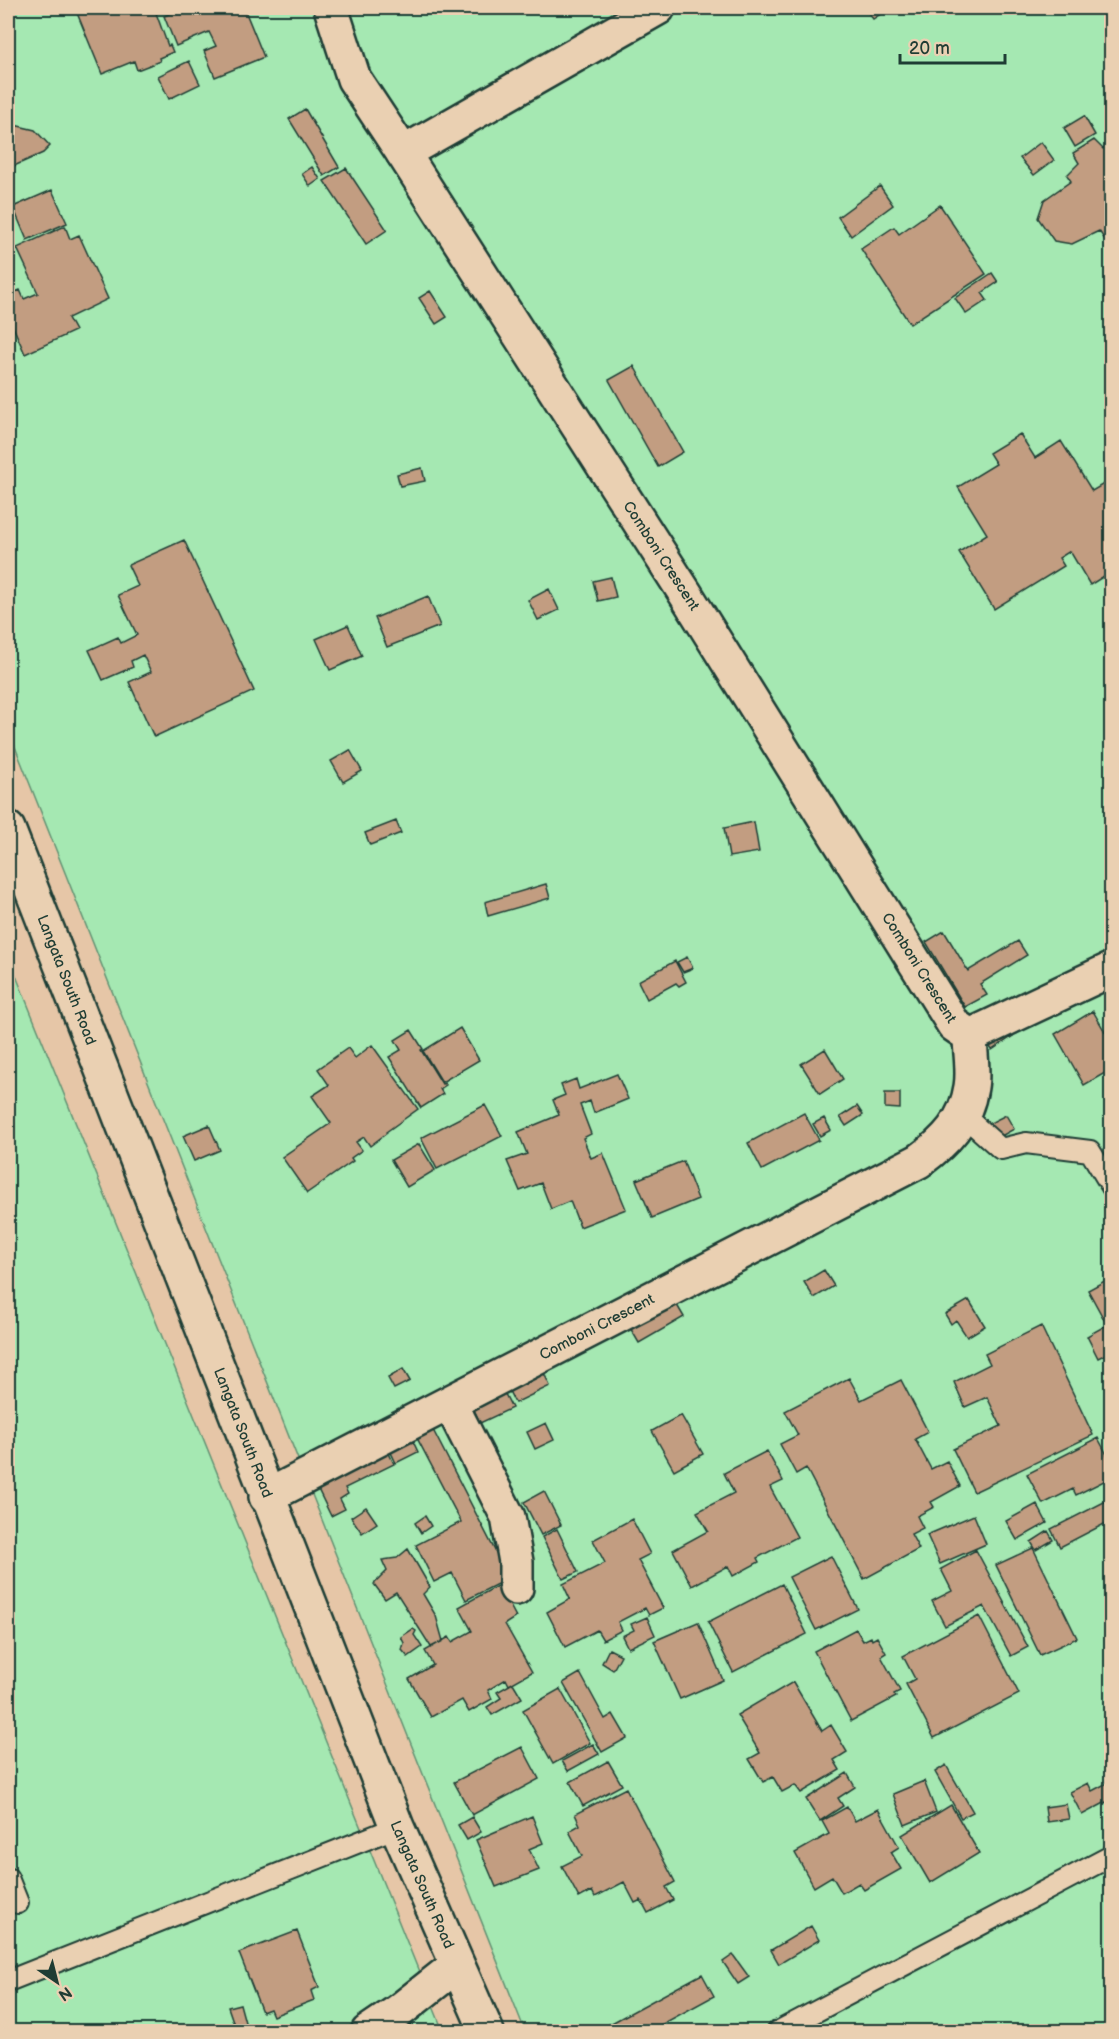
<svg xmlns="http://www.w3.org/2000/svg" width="1119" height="2039" font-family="'Balsamiq Sans',sans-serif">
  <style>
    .green { fill: #a5e8b2; stroke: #629273; stroke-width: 1.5 }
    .building { fill: #c29d81; stroke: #1f3d34; stroke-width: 1.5 }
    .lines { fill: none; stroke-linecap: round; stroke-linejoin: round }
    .service-casing { stroke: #1f3d34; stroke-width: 24 }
    .minor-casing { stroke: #1f3d34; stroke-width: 38 }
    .tertiary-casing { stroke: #1f3d34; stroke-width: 38 }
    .service { stroke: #ead0b2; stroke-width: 20 }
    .minor { stroke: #ead0b2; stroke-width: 33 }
    .tertiary { stroke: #ead0b2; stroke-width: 33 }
    .labels { text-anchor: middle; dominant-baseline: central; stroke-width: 4.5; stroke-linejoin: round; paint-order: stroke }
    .street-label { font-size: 15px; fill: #1f3d34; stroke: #ead0b2 }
  </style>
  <rect width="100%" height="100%" fill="#e6c6a7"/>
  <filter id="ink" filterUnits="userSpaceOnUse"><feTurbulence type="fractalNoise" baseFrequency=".0167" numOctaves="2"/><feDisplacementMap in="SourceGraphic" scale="12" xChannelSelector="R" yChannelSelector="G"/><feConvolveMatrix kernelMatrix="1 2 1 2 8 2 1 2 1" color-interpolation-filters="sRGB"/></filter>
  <g filter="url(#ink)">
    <path class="green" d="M8,8H1111V2031H525L8,729Z
      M8,956L443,2031H8Z"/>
    <path class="building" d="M75,8H166L167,9L156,13L168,46L170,45L173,52L159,58L160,61L137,70L134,61L102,74Z
      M185,8H244L264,57L215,77L204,51L216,46L209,32L176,46L164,16Z
      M869,8H883L885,11L873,19L866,10Z
      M189,61L200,84L169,99L158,76Z
      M305,109L339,167L324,176L289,119Z
      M1084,116L1095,135L1075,147L1064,128Z
      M10,124L35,130L50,146L43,153L14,166L8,156V125Z
      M1094,140L1103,149L1112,146V250L1099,231L1072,244L1054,241L1038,218L1044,200L1071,181L1067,175L1079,163L1073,153Z
      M1041,142L1054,160L1034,175L1020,158Z
      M312,167L320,179L310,186L302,174Z
      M346,168L387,230L366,244L324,181Z
      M880,186L893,205L851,236L838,217Z
      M52,190L67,223L27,240L13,207Z
      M940,205L986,274L910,324L861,249L894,227L899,234Z
      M65,226L70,239L79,235L108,299L68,318L75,331L25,354L8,315V295L20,290L24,299L38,293L17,248Z
      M992,273L998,282L982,293L987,300L966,314L955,298Z
      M430,291L447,317L436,324L419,298Z
      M634,366L683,452L658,467L609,380Z
      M1020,434L1035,458L1061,441L1092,491L1112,479V571L1090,585L1070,551L1059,558L1064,566L994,609L959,552L987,534L958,487L996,464L989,453Z
      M422,468L425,481L400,486L397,474Z
      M184,540L254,691L154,737L129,682L151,672L143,655L131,661L133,667L103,680L89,650L118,637L121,643L137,635L118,595L138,586L128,565Z
      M611,577L616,597L598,601L593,581Z
      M549,589L559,610L538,620L528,600Z
      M428,596L440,626L387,647L375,618Z
      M348,625L362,656L330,670L316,639Z
      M350,750L362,771L343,782L331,761Z
      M396,821L401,833L370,845L365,833Z
      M754,822L759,852L729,857L724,828Z
      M546,884L550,898L488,916L485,902Z
      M944,931L968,971L1018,941L1027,955L980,984L987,995L965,1007L926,942Z
      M687,957L693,968L683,972L677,962Z
      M675,961L686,982L679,986L676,983L647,999L638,981Z
      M1093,1011L1112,1044V1069L1084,1085L1055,1034Z
      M1004,1022L1013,1036L992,1050L983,1036Z
      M460,1028L479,1060L442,1082L423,1051Z
      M411,1030L423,1049L421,1050L442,1084L444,1083L446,1085L440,1089L443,1094L421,1108L389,1057L401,1050L395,1040Z
      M372,1045L418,1109L386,1132L387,1133L370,1146L364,1137L356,1142L362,1150L351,1158L353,1161L307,1193L282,1157L331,1123L312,1096L329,1085L318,1069L348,1048L355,1058Z
      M825,1049L843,1079L820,1094L801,1064Z
      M617,1074L628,1099L594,1113L590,1101L580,1105L591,1134L583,1138L591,1158L603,1153L626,1209L580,1227L570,1201L551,1209L541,1183L520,1191L507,1161L527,1154L518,1132L559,1115L553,1100L565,1095L561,1085L576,1079L579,1089Z
      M885,1093H900V1109L885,1108Z
      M485,1105L502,1136L437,1169L421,1138Z
      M857,1106L863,1115L846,1126L840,1117Z
      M804,1113L819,1140L762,1170L748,1143Z
      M1006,1115L1014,1129L994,1140L986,1125Z
      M824,1118L831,1130L820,1136L813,1124Z
      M209,1125L220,1150L194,1161L183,1136Z
      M419,1144L435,1170L407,1187L391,1160Z
      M683,1161L698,1199L652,1218L636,1180Z
      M824,1270L834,1286L814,1298L804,1282Z
      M1112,1277V1351L1098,1358L1087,1336L1107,1325L1088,1290Z
      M674,1300L684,1317L639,1343L629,1326Z
      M969,1300L985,1326L967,1337L956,1320L951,1324L945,1314Z
      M1041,1326L1093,1435L974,1492L953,1449L1001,1426L987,1397L965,1407L954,1382L990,1364L985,1354Z
      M403,1369L410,1381L394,1389L388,1378Z
      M542,1369L550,1386L515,1403L507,1387Z
      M849,1378L861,1400L901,1380L928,1432L915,1439L931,1469L947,1461L960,1486L931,1502L934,1507L917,1516L923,1528L911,1534L919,1549L864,1579L806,1468L796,1474L780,1444L798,1435L785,1411Z
      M502,1388L512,1408L480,1423L471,1403Z
      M681,1415L703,1454L674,1470L652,1431Z
      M546,1423L554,1440L535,1449L527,1432Z
      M432,1428L509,1578L466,1600L452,1573L434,1582L416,1545L461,1522L416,1436Z
      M410,1435L418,1452L396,1463L388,1446Z
      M1098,1438L1112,1464V1477L1076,1495L1073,1489L1043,1504L1027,1474Z
      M386,1447L394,1464L345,1488L348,1494L340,1499L345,1509L331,1516L315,1483Z
      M767,1451L783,1481L770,1487L797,1537L757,1558L759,1562L733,1576L728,1566L692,1586L673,1550L708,1531L697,1512L734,1493L724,1473Z
      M544,1491L561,1525L541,1535L524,1502Z
      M1106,1501L1112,1512V1520L1060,1547L1051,1529Z
      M1037,1504L1047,1523L1017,1540L1006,1521Z
      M366,1507L377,1523L362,1533L351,1517Z
      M974,1515L986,1544L940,1564L927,1535Z
      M425,1516L431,1526L421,1533L415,1523Z
      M632,1519L650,1554L638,1560L663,1608L649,1615L645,1608L618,1622L622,1630L603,1640L597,1630L565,1647L547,1612L570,1599L563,1584L605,1563L593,1540Z
      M557,1529L578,1572L563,1579L542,1537Z
      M1048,1531L1053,1540L1036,1550L1031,1542Z
      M1033,1548L1077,1638L1040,1655L996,1565Z
      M408,1549L430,1587L423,1594L436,1616L443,1641L431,1647L396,1592L385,1599L374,1584L387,1571L382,1560L397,1558Z
      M976,1550L1028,1647L1011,1656L984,1606L945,1626L932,1601L952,1591L941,1569Z
      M831,1556L858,1609L816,1630L789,1577Z
      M782,1584L807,1634L733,1672L708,1622Z
      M499,1585L516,1617L505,1624L532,1672L509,1685L506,1679L488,1690L492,1699L469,1712L462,1700L431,1717L409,1679L433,1665L425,1651L449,1637L452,1642L472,1631L459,1607Z
      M979,1616L1019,1694L934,1738L906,1684L915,1679L903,1656Z
      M647,1617L655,1635L628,1648L622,1636L634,1630L631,1624Z
      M698,1622L723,1680L680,1699L654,1641Z
      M413,1629L416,1631L414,1635L422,1647L408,1657L402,1650L404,1643L401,1637Z
      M856,1629L863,1641L871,1637L872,1640L877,1637L886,1653L881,1656L900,1691L894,1694L896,1697L851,1721L814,1651Z
      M609,1649L621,1655L613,1670L602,1663Z
      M580,1673L605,1719L613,1714L627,1738L602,1752L563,1683Z
      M793,1682L822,1731L831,1725L847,1752L834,1760L840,1770L801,1793L795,1785L782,1792L773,1777L763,1782L749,1759L760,1753L737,1715Z
      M513,1683L522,1698L492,1715L487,1707L501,1698L497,1692Z
      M560,1689L590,1743L553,1764L523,1710Z
      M593,1744L599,1754L568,1771L562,1761Z
      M522,1747L539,1779L472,1815L454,1782Z
      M608,1761L622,1785L583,1806L570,1782Z
      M946,1765L973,1812L961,1818L935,1772Z
      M847,1773L855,1787L838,1798L843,1806L820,1821L806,1799Z
      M924,1781L936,1812L905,1825L893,1794Z
      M1109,1782L1112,1787V1799L1082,1815L1070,1792L1088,1783L1092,1791Z
      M626,1788L675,1882L666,1887L673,1900L648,1913L641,1900L635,1903L624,1882L595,1897L592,1891L579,1898L562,1866L582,1856L569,1831L580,1825L575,1814Z
      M1066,1804L1069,1819L1047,1822L1045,1807Z
      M951,1805L979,1853L930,1883L902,1835Z
      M847,1807L855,1821L878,1809L899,1847L891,1852L901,1869L864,1890L859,1883L842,1893L832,1876L814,1887L795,1853L829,1834L822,1821Z
      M532,1816L543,1843L529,1849L539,1870L496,1887L476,1840Z
      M472,1817L481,1832L467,1840L458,1825Z
      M811,1926L819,1940L779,1964L771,1950Z
      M297,1931L319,1987L311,1991L314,2000L273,2016L270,2009L262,2012L239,1953Z
      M733,1955L749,1977L738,1984L723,1962Z
      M702,1974L714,1996L648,2032H595Z
      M240,2004L246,2026L236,2030L228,2007Z"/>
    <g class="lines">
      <g class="service-casing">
        <path id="service" d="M963,1115L1001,1149L1026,1143L1090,1151L1112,1187
          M8,1878L18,1903
          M8,1981L397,1827
          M777,2032L1111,1856"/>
      </g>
      <g class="minor-casing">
        <g id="minor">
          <path d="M403,153L658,8"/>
          <path d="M970,1036L1112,969"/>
          <path d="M450,1403L508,1517L516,1562V1588"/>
          <path id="s1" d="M266,1497L919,1161C946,1141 966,1121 971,1087C974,1071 970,1052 970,1036L954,1025L685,593L403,153L354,79L331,8"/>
          <path d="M368,2032L399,2011L457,1965"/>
        </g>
      </g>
      <g class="tertiary-casing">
        <g id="tertiary">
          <path id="s2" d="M8,829L397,1827L487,2032"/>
        </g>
      </g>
      <use href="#service" class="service"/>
      <use href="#minor" class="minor"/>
      <use href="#tertiary" class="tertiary"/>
    </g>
  </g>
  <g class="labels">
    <g class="street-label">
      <text transform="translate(661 556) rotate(57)">Comboni Crescent</text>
      <text transform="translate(919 968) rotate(58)">Comboni Crescent</text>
      <text stroke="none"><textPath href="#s2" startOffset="162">Langata South Road</textPath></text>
      <text stroke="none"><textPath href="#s1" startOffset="372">Comboni Crescent</textPath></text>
      <text stroke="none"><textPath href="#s2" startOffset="648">Langata South Road</textPath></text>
      <text stroke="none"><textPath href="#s2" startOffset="1134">Langata South Road</textPath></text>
    </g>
  </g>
  <rect width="1119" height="2039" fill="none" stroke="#ead0b2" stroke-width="30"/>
  <rect x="15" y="15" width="1089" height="2009" fill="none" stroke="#1f3d34" stroke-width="2" filter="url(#ink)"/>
  <g transform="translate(57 1982) rotate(145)" stroke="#ead0b2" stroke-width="4.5" paint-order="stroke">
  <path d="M0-4.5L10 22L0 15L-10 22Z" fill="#1f3d34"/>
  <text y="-9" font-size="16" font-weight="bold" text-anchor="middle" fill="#1f3d34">N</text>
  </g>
  <path d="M900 54v9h105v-9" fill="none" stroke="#1f3d34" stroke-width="3"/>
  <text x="909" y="54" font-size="18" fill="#1f3d34" stroke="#ead0b2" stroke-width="4.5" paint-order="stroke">20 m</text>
</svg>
